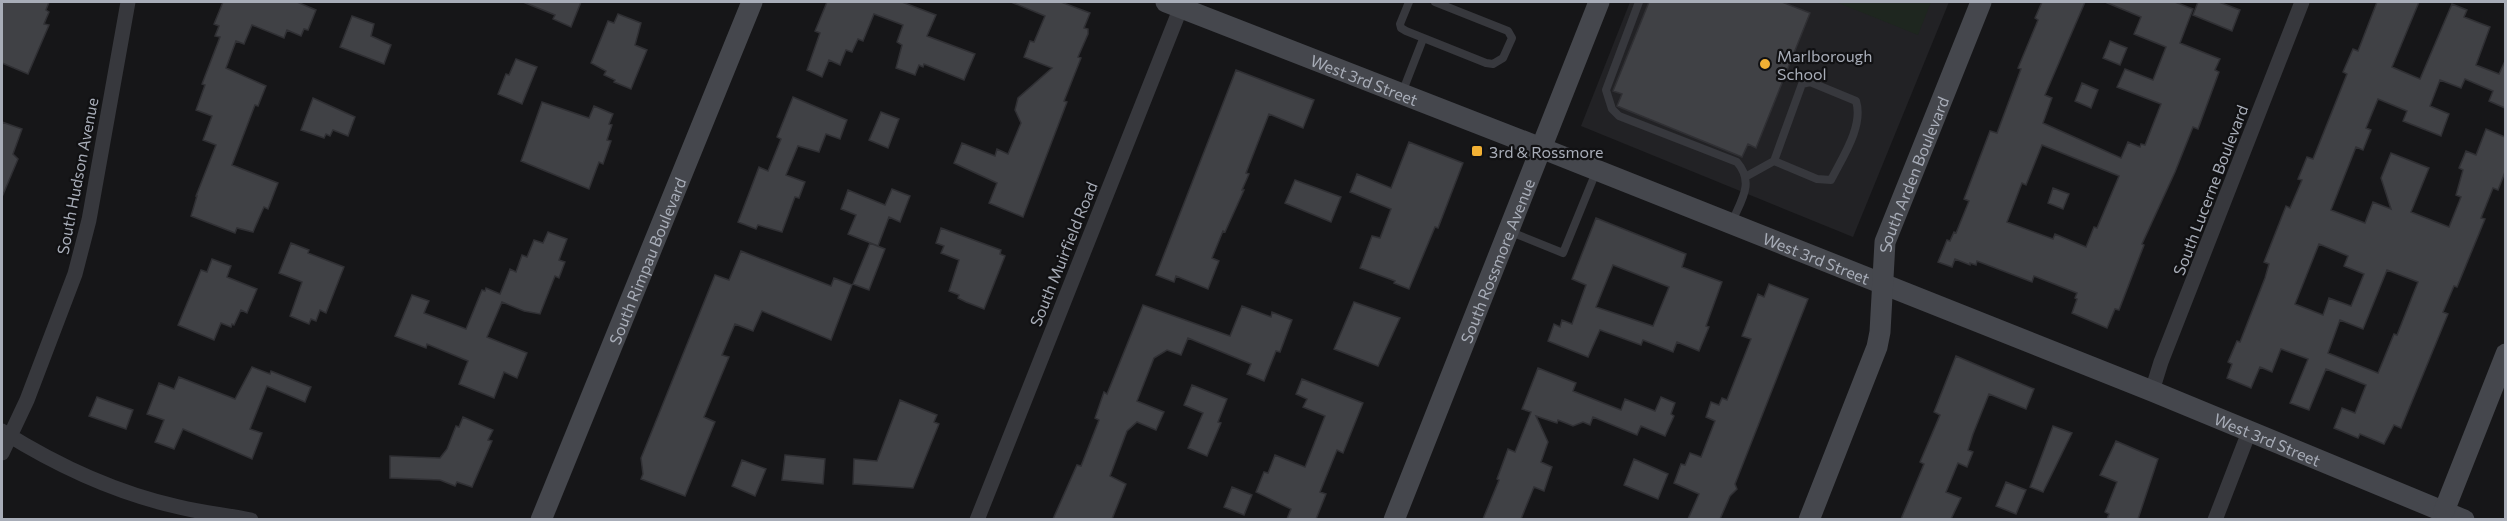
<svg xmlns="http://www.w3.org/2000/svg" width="2507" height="521" font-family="Commissioner,sans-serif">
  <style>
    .built { fill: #222225 }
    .green { fill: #1e261f }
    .building { fill: #404145; stroke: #303034; stroke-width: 1.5; fill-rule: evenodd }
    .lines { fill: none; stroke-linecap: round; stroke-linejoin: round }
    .lane { stroke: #37383d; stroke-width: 8 }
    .street { stroke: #37383d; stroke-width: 15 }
    .secondary { stroke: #45474d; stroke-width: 21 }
    .poi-dot { fill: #f2b134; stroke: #111113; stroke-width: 2 }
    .labels { text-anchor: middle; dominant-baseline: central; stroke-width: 4.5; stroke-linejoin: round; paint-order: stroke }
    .poi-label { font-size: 16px; fill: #a8adb8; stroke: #111113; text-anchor: start }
    .street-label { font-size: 16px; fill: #a8adb8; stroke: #111113 }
  </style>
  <rect width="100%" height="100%" fill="#161618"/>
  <path class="built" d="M1630,2H1949L1853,237L1581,126Z"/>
  <path class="green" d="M1836,2H1931L1918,35Z"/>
  <path class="building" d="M2,2H49L46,10L49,12L44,24L49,25L28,74L2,63Z
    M223,2H297L316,10L308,30L304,29L301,36L287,30L284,38L252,25L244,44L236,41L226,68L266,86L258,106L255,105L232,165L278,183L268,209L264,207L253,232L237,228L235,233L191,216L197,196H196L216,145L203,140L212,116L196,110L205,85L202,84L220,37L215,36L219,26L214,24Z
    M523,2H581L571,27L553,19L555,15Z
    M827,2H902L936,15L927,36L975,54L964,80L924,64L923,67L919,65L915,75L896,68L902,45L897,42L903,25L874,14L863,41L858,39L852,52L846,50L840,65L829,60L822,77L807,70L820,33L815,31Z
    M1011,2H1061L1090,13L1084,28L1088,29V34L1078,57L1081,58L1064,101L1067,102L1023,217L989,203L997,183L954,163L962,143L995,156L997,149L1008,154L1021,123L1015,110L1018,98L1052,68L1024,57L1030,41L1034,42L1045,16Z
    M1649,2H1782L1810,13L1756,148L1748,144L1742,157L1617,106L1622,94L1613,91Z
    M2042,2H2085L2045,95L2052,98L2043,123L2121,158L2128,142L2140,147L2141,144L2145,145L2161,104L2117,87L2125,69L2153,80L2166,47L2134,34L2141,17L2105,2H2175L2193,9L2180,43L2220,59L2215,70L2219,72L2198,129L2193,127L2175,172L2142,244L2144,245L2119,310L2115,309L2107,328L2072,313L2077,299L2075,298L2077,293L2034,276L2032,282L1977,261L1976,265L1970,263V265L1955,259L1952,267L1938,262L1947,240L1950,241L1954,232L1956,233L1969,201L1964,199L1990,131L1997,133L2021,69L2018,68L2038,20L2035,18ZM2042,145L2119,176L2097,228L2094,227L2086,247L2055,234L2053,239L2007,222L2022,183L2026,185Z
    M2198,2H2219L2240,10L2232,31L2193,15Z
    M2377,2H2419L2392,67L2420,79L2452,4L2467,10L2464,17L2490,27L2476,65L2499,74L2505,61V108L2489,101L2493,91L2465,79L2461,88L2440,80L2430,106L2449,114L2441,136L2403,121L2407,111L2378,99L2366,128L2371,130L2363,150L2356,147L2331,210L2365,223L2373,202L2391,209L2381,178L2391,153L2429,168L2411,212L2449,227L2461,197L2456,195L2463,170L2459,168L2466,151L2476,155L2486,129L2505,137V172L2498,190L2493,188L2481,218L2485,219L2457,287L2454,286L2443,312L2448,314L2401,428L2394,425L2384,444L2360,434L2358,438L2334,428L2342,408L2355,413L2366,385L2326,369L2309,410L2290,403L2308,359L2281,349L2272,372L2260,367L2251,388L2227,378L2232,364L2228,362L2237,341L2240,342L2265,278L2269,264L2264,262L2286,206L2290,208L2302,180L2298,179L2307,157L2313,159L2347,74L2343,72L2353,49L2358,51ZM2319,244L2348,256L2344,266L2364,274L2351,306L2329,298L2323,315L2295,304ZM2387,270L2418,282L2397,335L2394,334L2378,373L2328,353L2340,320L2363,329Z
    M618,14L641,23L635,45L647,50L631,89L614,82L615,80L604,75L606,71L591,63L608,21L614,23Z
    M352,16L374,24L371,36L391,45L384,64L340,47Z
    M2110,41L2127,48L2120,65L2103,58Z
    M516,59L537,67L522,104L498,94L506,74L509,75Z
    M1236,70L1314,100L1303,128L1269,114L1246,173L1249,174L1242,190H1244L1225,232L1223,231L1212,258L1219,261L1208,289L1176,276L1174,282L1156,275Z
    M2082,83L2098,90L2091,108L2075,101Z
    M793,97L847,120L840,139L826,134L819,152L798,146L786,175L805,182L799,198L795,197L782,232L758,225L756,229L738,222L759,167L768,171L781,139L777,137Z
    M313,98L355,117L348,136L333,130L330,136L326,134L324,138L301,130Z
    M542,102L589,118L594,106L613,114L609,124L612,125L607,140L611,141L603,164L599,162L589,189L521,161Z
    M881,112L899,119L888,148L869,140Z
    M2,122L22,129L13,154L18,159L2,197Z
    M1409,142L1463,163L1438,228L1435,227L1409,289L1394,283L1395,281L1360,268L1372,236L1380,238L1391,209L1350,192L1357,174L1391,188Z
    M1295,180L1341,197L1331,222L1285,203Z
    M2053,188L2069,194L2063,209L2048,203Z
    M892,189L910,196L900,222L889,217L878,246L848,234L856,215L841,209L848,190L885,205Z
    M1596,218L1686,254L1682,267L1722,282L1706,326L1709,327L1699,351L1677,342L1673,352L1643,340L1641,345L1600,330L1588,357L1548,341L1554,324L1560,327L1562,320L1572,324L1586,285L1572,279ZM1613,265L1669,287L1653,326L1596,307Z
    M941,228L1001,250L1000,254L1005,256L984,309L966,302L958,298L959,295L949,291L959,260L941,253L944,246L936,243Z
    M548,232L567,239L559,260L565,262L559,278L555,276L540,314L524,311L502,302L487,337L527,353L517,378L504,372L494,398L459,384L468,361L427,344L426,348L395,336L412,295L429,301L424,313L466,329L482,290L485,291L486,288L500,294L510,269L516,272L522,255L527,257L534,240L543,243Z
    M291,243L309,250L308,253L344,267L326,313L320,310L316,321L311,319L309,324L290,316L302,282L279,273Z
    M870,243L885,249L869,290L853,284Z
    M741,251L831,286L834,278L852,285L831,340L762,311L753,331L735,324L722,355L729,357L704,417L715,422L685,496L641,479L643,474L641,458L715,275L729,280Z
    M212,259L231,266L227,277L257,289L247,313L241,310L234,325L232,324L231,327L221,323L214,340L178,325L201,270L207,272Z
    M1769,284L1808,299L1735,484L1737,489L1730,496L1720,519H1688L1699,494L1674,483L1681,464L1685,465L1690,453L1701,457L1715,421L1706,417L1711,402L1719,405L1722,398L1727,400L1751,339L1742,336L1758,294L1764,297Z
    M1354,302L1400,318L1378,366L1334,349Z
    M1143,305L1230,336L1242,306L1271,317L1272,312L1292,320L1280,352L1276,351L1264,381L1247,374L1251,364L1188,338L1181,355L1167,350L1154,358L1137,401L1164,412L1156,430L1137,422L1127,431L1110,476L1126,484L1112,519H1053L1077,465L1081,466L1099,420L1095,418L1104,392L1107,394Z
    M1956,356L2034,389L2026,409L1989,394L1973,434L1968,450L1973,452L1967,467L1958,463L1946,492L1961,498L1951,519H1901L1924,464L1920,462L1940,415L1934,412Z
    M252,367L270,374L271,371L311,387L305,402L267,386L250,429L262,433L252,459L183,429L174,449L155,442L164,420L147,414L159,383L174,389L179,377L235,399Z
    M1538,368L1576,383L1573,391L1621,410L1625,399L1655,411L1661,397L1675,403L1671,414L1674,416L1665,436L1641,426L1637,435L1593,417L1590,425L1583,422L1573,426L1558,420L1557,423L1536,416L1548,442L1541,462L1552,467L1544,491L1534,487L1521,519H1483L1499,480L1497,479L1508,449L1515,452L1531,412L1522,409Z
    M1302,379L1363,403L1343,453L1337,450L1320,492L1326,494L1316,519H1287L1291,509L1256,492L1264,472L1268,473L1275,455L1305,467L1325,416L1303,407L1307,399L1296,394Z
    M1192,385L1227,399L1218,422L1221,423L1207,456L1188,448L1203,413L1184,405Z
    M97,397L133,410L126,429L89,416Z
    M900,400L937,415L934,422L939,424L913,488L853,484L854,459L877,461Z
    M463,417L493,430L488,440L492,441L472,487L457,482L455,486L440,480L390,478V456L440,458L447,449L456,426L459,427Z
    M2053,426L2072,433L2043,492L2030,487Z
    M2116,441L2158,459L2138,519H2107L2109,514L2105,512L2117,482L2100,475Z
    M785,455L825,459L823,484L782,480Z
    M1634,459L1668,474L1658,499L1624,485Z
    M742,460L766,469L755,496L732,486Z
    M2006,482L2026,490L2016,514L1996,506Z
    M1232,487L1252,495L1244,515L1224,507Z"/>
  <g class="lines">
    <path class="lane" d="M1409,2L1400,24L1401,28L1406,31L1486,63L1493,64L1503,58L1512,38L1508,31L1435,2
      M1639,2L1606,90L1612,109L1619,116L1737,162C1755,183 1741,200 1732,222
      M1402,93L1423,39
      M1747,176L1774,161L1817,179L1831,180C1842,158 1864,126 1856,101L1810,82L1802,84L1774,161
      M1511,232L1563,253L1596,172"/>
    <path class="street" d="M2152,391L2161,362L2302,2
      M2,431C56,465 116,493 179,507C203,513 227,515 251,520
      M2,453L27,400L75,274L89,220L128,2
      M977,520L1183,2
      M2215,520L2249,432"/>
    <g class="secondary">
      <path id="s1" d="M1166,2L1541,148L2152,391L2464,520"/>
      <path d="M2444,511L2506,354"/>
      <path id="s2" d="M541,520L752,2"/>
      <path id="s3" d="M1394,520L1599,2"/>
      <path id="s4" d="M1809,520L1877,347L1880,332L1885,242L1981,2"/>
    </g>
  </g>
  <g class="poi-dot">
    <circle cx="1765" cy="64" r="6"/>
    <rect x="1471" y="145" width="12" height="12" rx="3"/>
  </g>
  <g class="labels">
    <g class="poi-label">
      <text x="1777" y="55">Marlborough<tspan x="1777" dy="18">School</tspan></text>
      <text x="1489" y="151">3rd &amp; Rossmore</text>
    </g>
    <g class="street-label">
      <text stroke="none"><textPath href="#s1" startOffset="213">West 3rd Street</textPath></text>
      <text stroke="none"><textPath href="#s4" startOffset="364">South Arden Boulevard</textPath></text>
      <text transform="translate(77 176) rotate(-79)">South Hudson Avenue</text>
      <text transform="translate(2210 190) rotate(-69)">South Lucerne Boulevard</text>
      <text transform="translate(1063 254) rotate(-68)">South Muirfield Road</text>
      <text stroke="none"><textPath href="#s1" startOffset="699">West 3rd Street</textPath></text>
      <text stroke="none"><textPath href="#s2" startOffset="280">South Rimpau Boulevard</textPath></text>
      <text stroke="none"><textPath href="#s3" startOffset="279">South Rossmore Avenue</textPath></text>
      <text stroke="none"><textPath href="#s1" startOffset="1185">West 3rd Street</textPath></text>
    </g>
  </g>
  <rect width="2507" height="521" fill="none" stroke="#a8adb8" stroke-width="6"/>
</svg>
